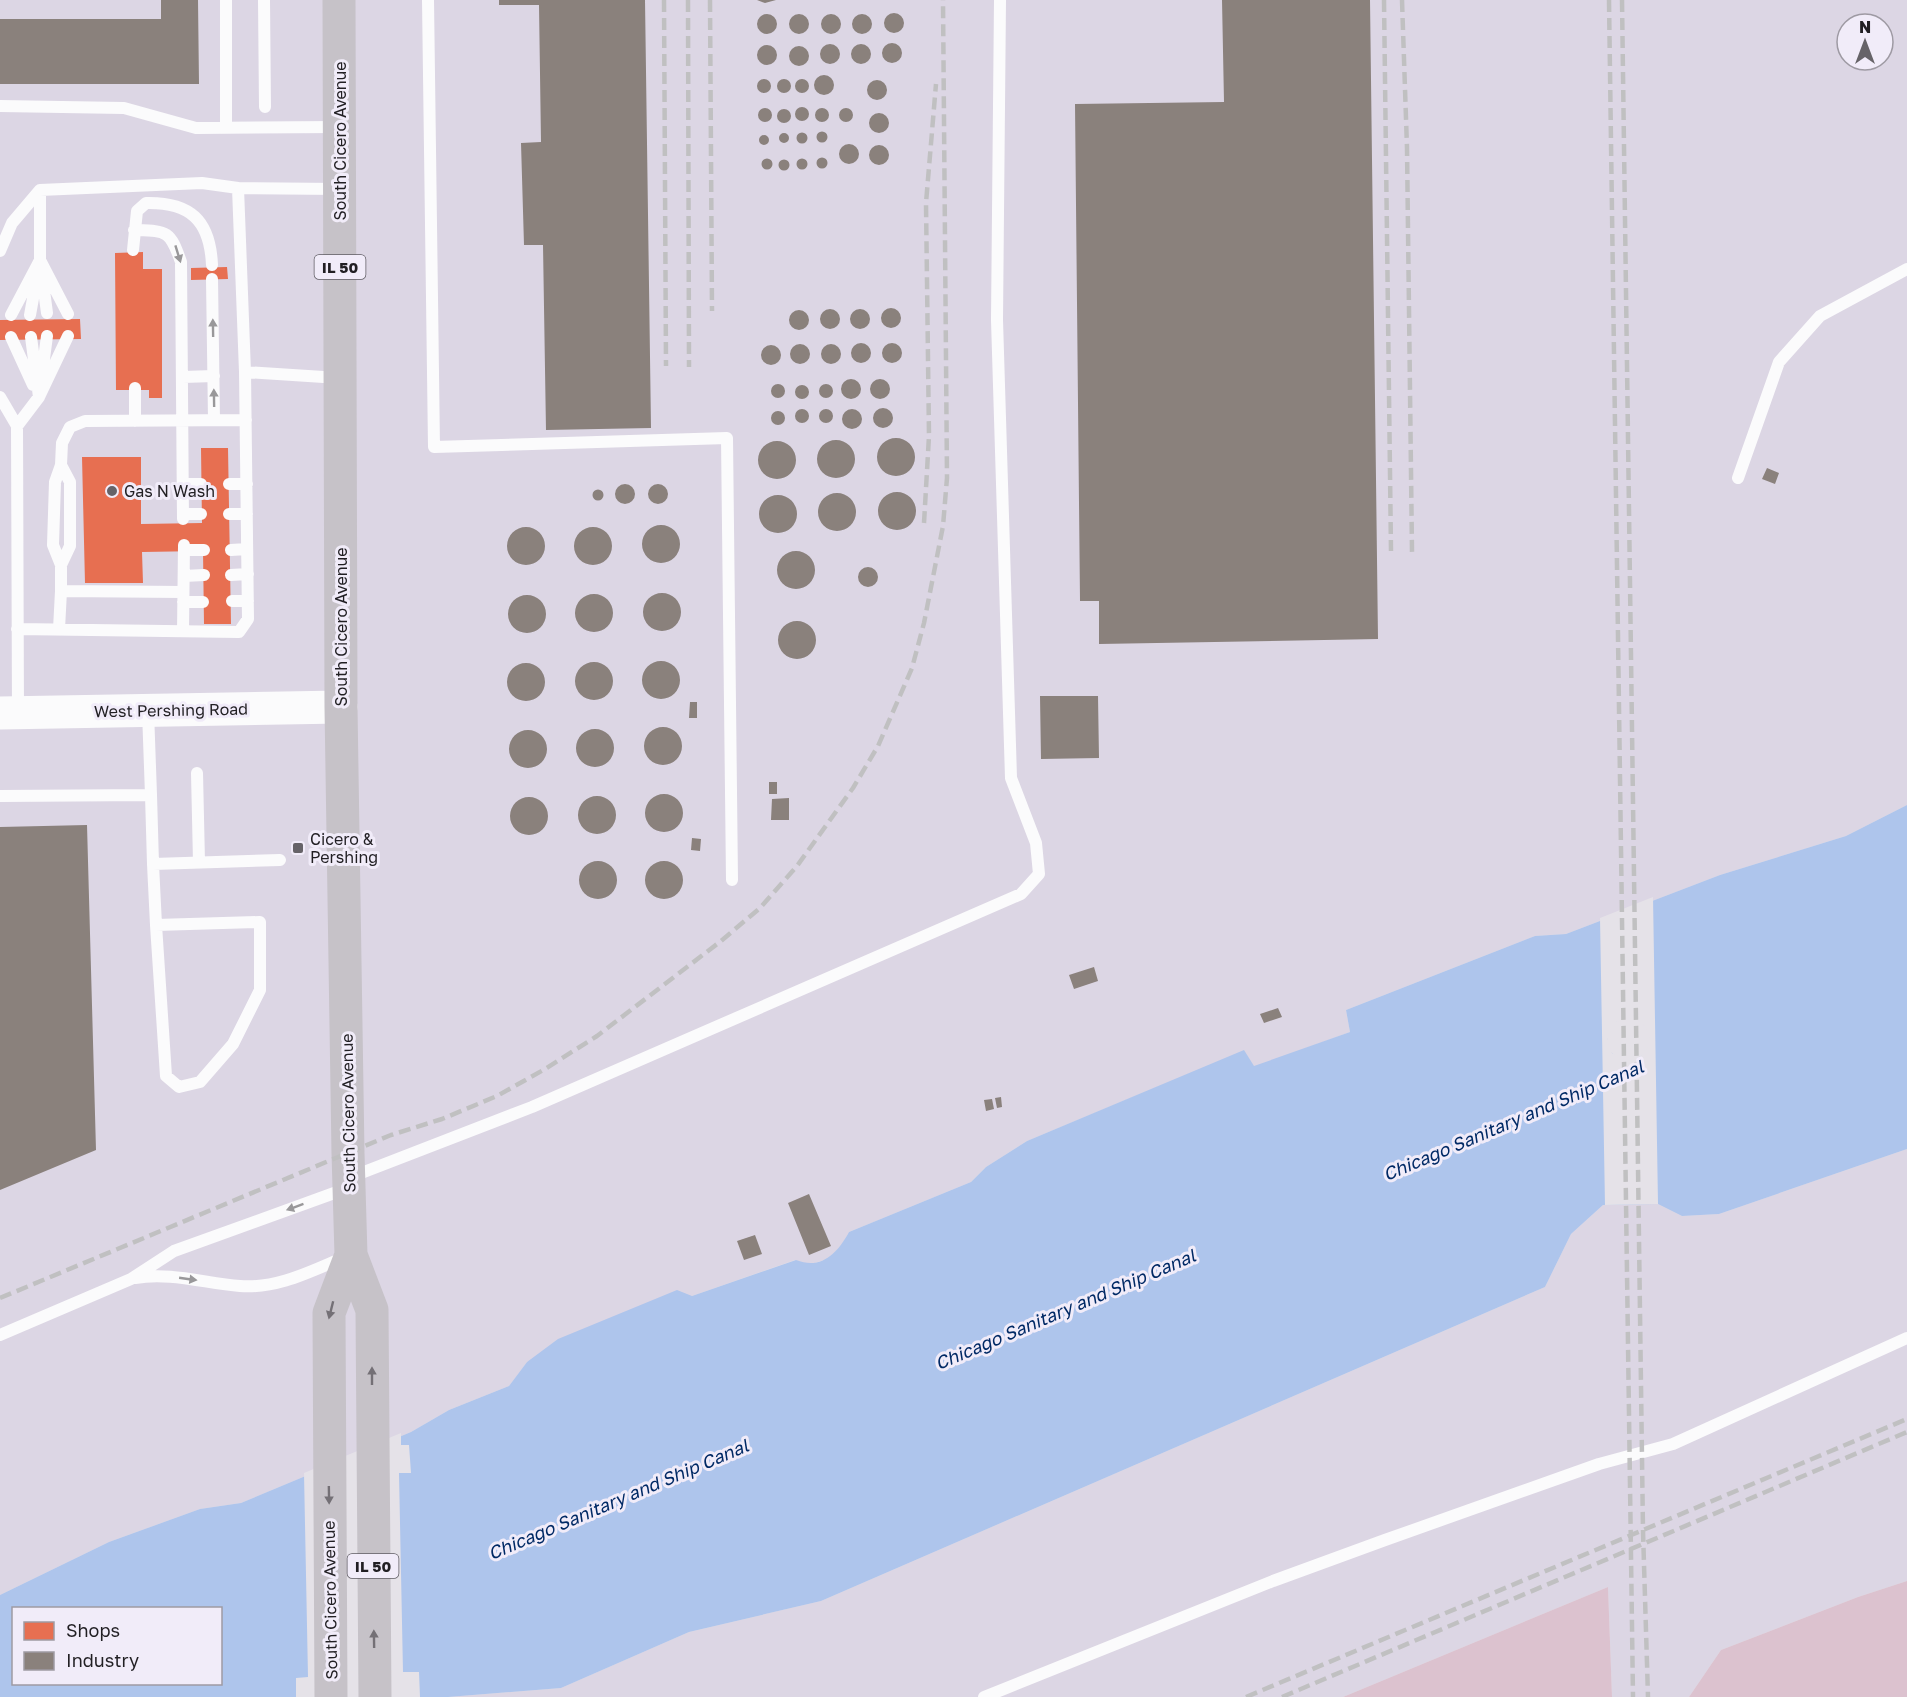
<svg xmlns="http://www.w3.org/2000/svg" width="1907" height="1697" font-family="'Golos Text',sans-serif">
  <style>
    .built { fill: #dcd6e4; fill-rule: evenodd }
    .green { fill: #dcc2cf }
    .water { fill: #aec5ec; fill-rule: evenodd }
    .pier { fill: #e5e2e8; fill-rule: evenodd }
    .shops { fill: #e76f51 }
    .industry { fill: #8a817c }
    .lines { fill: none; stroke-linecap: round; stroke-linejoin: round }
    .service { stroke: #fbfbfc; stroke-width: 12 }
    .secondary { stroke: #fbfbfc; stroke-width: 33 }
    .primary { stroke: #c6c2c8; stroke-width: 33 }
    .rail { stroke: #c0c0c1; stroke-width: 4.5; stroke-dasharray: 12 6; stroke-linecap: butt }
    .oneway { fill: #99989a }
    .oneway2 { fill: #747076 }
    .poi-dot { fill: #666368; stroke: #f1ecf9; stroke-width: 2 }
    .labels { text-anchor: middle; dominant-baseline: central; stroke-width: 6; stroke-linejoin: round; paint-order: stroke }
    .shield { fill: #f1ecf9; stroke: #5f5c63; stroke-width: 1.5 }
    .shield-label { font-size: 15px; font-weight: bold; fill: #211f23 }
    .street-label { font-size: 16px; fill: #211f23; stroke: #f1ecf9 }
    .poi-label { font-size: 16px; fill: #211f23; stroke: #f1ecf9; text-anchor: start }
    .water-label { font-size: 18px; font-style: italic; fill: #002965; stroke: #f1ecf9 }
  </style>
  <rect width="100%" height="100%" fill="#e5e2e8"/>
  <path class="built" d="M0,0H1907V805L1846,836L1720,875L1566,934L1535,936L1346,1010L1350,1032L1254,1067L1244,1051L1027,1141L986,1167L971,1182L849,1232L841,1246L828,1259L808,1265L795,1260L692,1296L527,1362L509,1386L449,1410L411,1432L241,1503L200,1509L109,1542L0,1595ZM1847,24H1883V60H1847Z
    M1907,1149V1581L1858,1597L1721,1650L1689,1697H1612L1608,1587L1343,1697H448L561,1688L689,1632L821,1601L1545,1287L1571,1234L1603,1205L1658,1204L1682,1216L1719,1214Z"/>
  <path class="green" d="M1907,1581V1697H1689L1721,1650L1858,1597Z
    M1608,1587L1612,1697H1343Z"/>
  <path class="water" d="M1907,805V1149L1719,1214L1682,1216L1658,1204L1603,1205L1571,1234L1545,1287L821,1601L689,1632L561,1688L448,1697H0V1595L109,1542L200,1509L241,1503L411,1432L449,1410L509,1386L527,1362L558,1339L677,1290L692,1296L796,1260C821,1270 837,1254 849,1232L971,1182L986,1167L1027,1141L1244,1050L1254,1066L1350,1032L1346,1010L1535,936L1566,934L1720,875L1846,836ZM1629,1015L1649,1026L1651,1048L1632,1063H1624L1606,1048L1609,1025ZM14,1608H220V1684H14Z"/>
  <path class="pier" d="M1653,897L1658,1204L1605,1205L1600,918ZM1629,1018L1636,1019L1646,1027L1650,1040L1648,1047L1639,1058L1625,1060L1612,1053L1607,1040L1616,1022Z
    M401,1433V1445H409L411,1473H399L403,1672H419L420,1697H296V1678L308,1677L304,1473Z"/>
  <path class="shops" d="M143,252V269H162V398H149V390H116L115,253Z
    M227,267L228,279L191,280V268Z
    M80,319L81,339L0,340V320Z
    M201,448H228L231,624H204L203,551L142,552L143,583H85L82,457H141V524L202,523Z"/>
  <path class="industry" d="M161,0H198L199,84H0V19H161Z
    M499,0H645L651,428L546,430L543,245H524L521,143L541,142L539,5H499Z
    M757,0H776L765,3Z
    M1222,0H1370L1378,639L1099,644V601H1080L1075,104L1224,102Z
    M884 23a10 10 0 1 1 20 0a10 10 0 1 1-20 0Z
    M852 24a10 10 0 1 1 20 0a10 10 0 1 1-20 0Z
    M821 24a10 10 0 1 1 20 0a10 10 0 1 1-20 0Z
    M789 24a10 10 0 1 1 20 0a10 10 0 1 1-20 0Z
    M757 24a10 10 0 1 1 20 0a10 10 0 1 1-20 0Z
    M882 53a10 10 0 1 1 20 0a10 10 0 1 1-20 0Z
    M851 54a10 10 0 1 1 20 0a10 10 0 1 1-20 0Z
    M820 54a10 10 0 1 1 20 0a10 10 0 1 1-20 0Z
    M757 55a10 10 0 1 1 20 0a10 10 0 1 1-20 0Z
    M789 56a10 10 0 1 1 20 0a10 10 0 1 1-20 0Z
    M814 85a10 10 0 1 1 20 0a10 10 0 1 1-20 0Z
    M777 86a7 7 0 1 1 14 0a7 7 0 1 1-14 0Z
    M757 86a7 7 0 1 1 14 0a7 7 0 1 1-14 0Z
    M795 86a7 7 0 1 1 14 0a7 7 0 1 1-14 0Z
    M867 90a10 10 0 1 1 20 0a10 10 0 1 1-20 0Z
    M795 114a7 7 0 1 1 14 0a7 7 0 1 1-14 0Z
    M815 115a7 7 0 1 1 14 0a7 7 0 1 1-14 0Z
    M839 115a7 7 0 1 1 14 0a7 7 0 1 1-14 0Z
    M758 115a7 7 0 1 1 14 0a7 7 0 1 1-14 0Z
    M777 116a7 7 0 1 1 14 0a7 7 0 1 1-14 0Z
    M869 123a10 10 0 1 1 20 0a10 10 0 1 1-20 0Z
    M816.5 137a5.5 5.5 0 1 1 11 0a5.5 5.5 0 1 1-11 0Z
    M796.5 138a5.5 5.5 0 1 1 11 0a5.5 5.5 0 1 1-11 0Z
    M779 138a5 5 0 1 1 10 0a5 5 0 1 1-10 0Z
    M759 140a5 5 0 1 1 10 0a5 5 0 1 1-10 0Z
    M839 154a10 10 0 1 1 20 0a10 10 0 1 1-20 0Z
    M869 155a10 10 0 1 1 20 0a10 10 0 1 1-20 0Z
    M816.5 163a5.5 5.5 0 1 1 11 0a5.5 5.5 0 1 1-11 0Z
    M796.5 164a5.5 5.5 0 1 1 11 0a5.5 5.5 0 1 1-11 0Z
    M761.5 164a5.5 5.5 0 1 1 11 0a5.5 5.5 0 1 1-11 0Z
    M778.5 165a5.5 5.5 0 1 1 11 0a5.5 5.5 0 1 1-11 0Z
    M881 318a10 10 0 1 1 20 0a10 10 0 1 1-20 0Z
    M820 319a10 10 0 1 1 20 0a10 10 0 1 1-20 0Z
    M850 319a10 10 0 1 1 20 0a10 10 0 1 1-20 0Z
    M789 320a10 10 0 1 1 20 0a10 10 0 1 1-20 0Z
    M851 353a10 10 0 1 1 20 0a10 10 0 1 1-20 0Z
    M882 353a10 10 0 1 1 20 0a10 10 0 1 1-20 0Z
    M790 354a10 10 0 1 1 20 0a10 10 0 1 1-20 0Z
    M821 354a10 10 0 1 1 20 0a10 10 0 1 1-20 0Z
    M761 355a10 10 0 1 1 20 0a10 10 0 1 1-20 0Z
    M870 389a10 10 0 1 1 20 0a10 10 0 1 1-20 0Z
    M841 389a10 10 0 1 1 20 0a10 10 0 1 1-20 0Z
    M771 391a7 7 0 1 1 14 0a7 7 0 1 1-14 0Z
    M819 391a7 7 0 1 1 14 0a7 7 0 1 1-14 0Z
    M795 392a7 7 0 1 1 14 0a7 7 0 1 1-14 0Z
    M873 418a10 10 0 1 1 20 0a10 10 0 1 1-20 0Z
    M819 416a7 7 0 1 1 14 0a7 7 0 1 1-14 0Z
    M795 416a7 7 0 1 1 14 0a7 7 0 1 1-14 0Z
    M842 419a10 10 0 1 1 20 0a10 10 0 1 1-20 0Z
    M771 418a7 7 0 1 1 14 0a7 7 0 1 1-14 0Z
    M877 457a19 19 0 1 1 38 0a19 19 0 1 1-38 0Z
    M817 459a19 19 0 1 1 38 0a19 19 0 1 1-38 0Z
    M758 460a19 19 0 1 1 38 0a19 19 0 1 1-38 0Z
    M1767,468L1779,473L1775,484L1762,479Z
    M615 494a10 10 0 1 1 20 0a10 10 0 1 1-20 0Z
    M648 494a10 10 0 1 1 20 0a10 10 0 1 1-20 0Z
    M592.5 495a5.5 5.5 0 1 1 11 0a5.5 5.5 0 1 1-11 0Z
    M878 511a19 19 0 1 1 38 0a19 19 0 1 1-38 0Z
    M818 512a19 19 0 1 1 38 0a19 19 0 1 1-38 0Z
    M759 514a19 19 0 1 1 38 0a19 19 0 1 1-38 0Z
    M642 544a19 19 0 1 1 38 0a19 19 0 1 1-38 0Z
    M507 546a19 19 0 1 1 38 0a19 19 0 1 1-38 0Z
    M574 546a19 19 0 1 1 38 0a19 19 0 1 1-38 0Z
    M777 570a19 19 0 1 1 38 0a19 19 0 1 1-38 0Z
    M858 577a10 10 0 1 1 20 0a10 10 0 1 1-20 0Z
    M643 612a19 19 0 1 1 38 0a19 19 0 1 1-38 0Z
    M575 613a19 19 0 1 1 38 0a19 19 0 1 1-38 0Z
    M508 614a19 19 0 1 1 38 0a19 19 0 1 1-38 0Z
    M778 640a19 19 0 1 1 38 0a19 19 0 1 1-38 0Z
    M642 680a19 19 0 1 1 38 0a19 19 0 1 1-38 0Z
    M575 681a19 19 0 1 1 38 0a19 19 0 1 1-38 0Z
    M507 682a19 19 0 1 1 38 0a19 19 0 1 1-38 0Z
    M1040,696H1098L1099,758L1041,759Z
    M690,702H697V718H689Z
    M644 746a19 19 0 1 1 38 0a19 19 0 1 1-38 0Z
    M576 748a19 19 0 1 1 38 0a19 19 0 1 1-38 0Z
    M509 749a19 19 0 1 1 38 0a19 19 0 1 1-38 0Z
    M769,782H777V794H769Z
    M645 813a19 19 0 1 1 38 0a19 19 0 1 1-38 0Z
    M578 815a19 19 0 1 1 38 0a19 19 0 1 1-38 0Z
    M510 816a19 19 0 1 1 38 0a19 19 0 1 1-38 0Z
    M789,798V820H771L772,799Z
    M87,825L96,1150L0,1190V827Z
    M692,838L701,839L700,851L691,850Z
    M579 880a19 19 0 1 1 38 0a19 19 0 1 1-38 0Z
    M645 880a19 19 0 1 1 38 0a19 19 0 1 1-38 0Z
    M1094,967L1098,981L1074,989L1069,975Z
    M1278,1008L1282,1017L1264,1023L1260,1014Z
    M1001,1097L1002,1107L997,1108L995,1098Z
    M992,1099L994,1109L986,1111L984,1100Z
    M809,1194L831,1246L809,1255L788,1203Z
    M755,1235L762,1254L744,1260L737,1241Z"/>
  <g class="lines">
    <path class="service" d="M226,0V127
      M264,0L265,107
      M428,0L434,447L727,438L732,880
      M0,106L124,108L196,128L338,127
      M238,188L339,189
      M134,230C167,231 170,230 181,262L183,519
      M133,250L137,211L146,203C190,202 210,220 212,265
      M0,251L12,223L40,190L202,183L238,188L245,372L248,619L239,632L17,629
      M40,260V190
      M212,279L214,420
      M47,313L40,260L68,314
      M11,315L40,260L30,315
      M11,337L33,385
      M31,337L39,397L47,336
      M245,372L339,378
      M183,377L214,376
      M135,388V421
      M0,397L17,426L18,711
      M17,426L39,397L68,336
      M61,465L70,482V546L61,565L53,545L55,482L61,465L62,443L70,427L85,421L246,420
      M1738,478L1779,362L1820,316L1907,269
      M183,484H201
      M229,484H247
      M183,514H201
      M229,514H247
      M184,550H204
      M231,550L247,549
      M61,565V591
      M231,575L248,574
      M184,576L204,575
      M232,601H248
      M183,602H203
      M59,629L61,591L183,592
      M183,631L184,545
      M197,773L199,862
      M151,795L153,864L280,860
      M0,796L151,795L148,711
      M153,864L156,925L260,922V990L233,1044L200,1082L179,1087L166,1076L156,925
      M351,1177L532,1107L1021,894L1039,874L1036,843L1011,778L997,320L1000,0
      M135,1278C170,1272 204,1283 240,1286C278,1289 311,1271 345,1257
      M0,1335L131,1279L174,1251L348,1188
      M984,1697L1273,1581L1385,1540L1599,1464L1673,1444L1907,1338"/>
    <path class="secondary" d="M0,713L341,707"/>
    <path class="primary" d="M339,0L341,707L348,1153L351,1255L372,1310L375,1697
      M331,1697L329,1313L351,1255"/>
    <path class="rail" d="M664,0L666,366
      M688,0L689,367
      M710,0L712,311
      M1384,0L1391,551
      M1402,0L1407,148L1412,552
      M1609,0L1633,1697
      M1622,0L1643,1531L1648,1697
      M924,523L929,436L926,203L936,84
      M0,1298L391,1135L442,1119L497,1096L545,1069L597,1036L721,941L760,908L797,866L853,788L878,746L912,668L924,623L943,526L947,478L943,0
      M1246,1697L1907,1419
      M1282,1697L1907,1432"/>
  </g>
  <defs><path id="oneway-solid" d="M-6-.8H1V-3.2L6.5 0L1 3.2V.8H-6Z" transform="scale(1.5)"/></defs>
  <g class="oneway">
    <use href="#oneway-solid" transform="translate(178 254) rotate(73)"/>
    <use href="#oneway-solid" transform="translate(213 328) rotate(-91)"/>
    <use href="#oneway-solid" transform="translate(214 398) rotate(-91)"/>
    <use href="#oneway-solid" transform="translate(295 1207) rotate(160)"/>
    <use href="#oneway-solid" transform="translate(188 1279) rotate(8)"/>
  </g>
  <g class="oneway2">
    <use href="#oneway-solid" transform="translate(331 1310) rotate(104)"/>
    <use href="#oneway-solid" transform="translate(372 1376) rotate(-90)"/>
    <use href="#oneway-solid" transform="translate(329 1495) rotate(89)"/>
    <use href="#oneway-solid" transform="translate(374 1639) rotate(-91)"/>
  </g>
  <g class="poi-dot">
    <circle cx="112" cy="491" r="6"/>
    <rect x="292" y="842" width="12" height="12" rx="3"/>
  </g>
  <g class="labels">
    <g class="shield">
      <rect x="314.5" y="255" width="51" height="24" rx="4.5"/>
      <rect x="347.5" y="1554" width="51" height="24" rx="4.5"/>
    </g>
    <g class="shield-label">
      <text x="340" y="267">IL 50</text>
      <text x="373" y="1566">IL 50</text>
    </g>
    <g class="street-label">
      <text transform="translate(340 141) rotate(-90)">South Cicero Avenue</text>
      <text transform="translate(341 627) rotate(-90)">South Cicero Avenue</text>
      <text transform="translate(171 710) rotate(-1)">West Pershing Road</text>
      <text transform="translate(348 1113) rotate(-91)">South Cicero Avenue</text>
      <text transform="translate(330 1600) rotate(-91)">South Cicero Avenue</text>
    </g>
    <g class="poi-label">
      <text x="124" y="491">Gas N Wash</text>
      <text x="310" y="839">Cicero &amp;<tspan x="310" dy="18">Pershing</tspan></text>
    </g>
    <g class="water-label">
      <text transform="translate(1513 1120) rotate(-23)">Chicago Sanitary and Ship Canal</text>
      <text transform="translate(1065 1309) rotate(-23)">Chicago Sanitary and Ship Canal</text>
      <text transform="translate(618 1499) rotate(-23)">Chicago Sanitary and Ship Canal</text>
    </g>
  </g>
  <rect x="12" y="1607" width="210" height="78" fill="#f1ecf9" stroke="#9e9aa3" stroke-width="1.5"/>
  <rect x="24" y="1622" width="30" height="18" fill="#e76f51" stroke="#9e9aa3" stroke-width="1.5"/>
  <text x="66" y="1637" font-size="18" fill="#211f23">Shops</text>
  <rect x="24" y="1652" width="30" height="18" fill="#8a817c" stroke="#9e9aa3" stroke-width="1.5"/>
  <text x="66" y="1667" font-size="18" fill="#211f23">Industry</text>
  <g transform="translate(1865 42)"><circle r="28" fill="#f1ecf9" stroke="#9e9aa3" stroke-width="1.5"/>
  <path d="M0-4.5L10 22L0 15L-10 22Z" fill="#666368"/>
  <text y="-9" font-size="16" font-weight="bold" text-anchor="middle" fill="#211f23">N</text>
  </g>
</svg>
